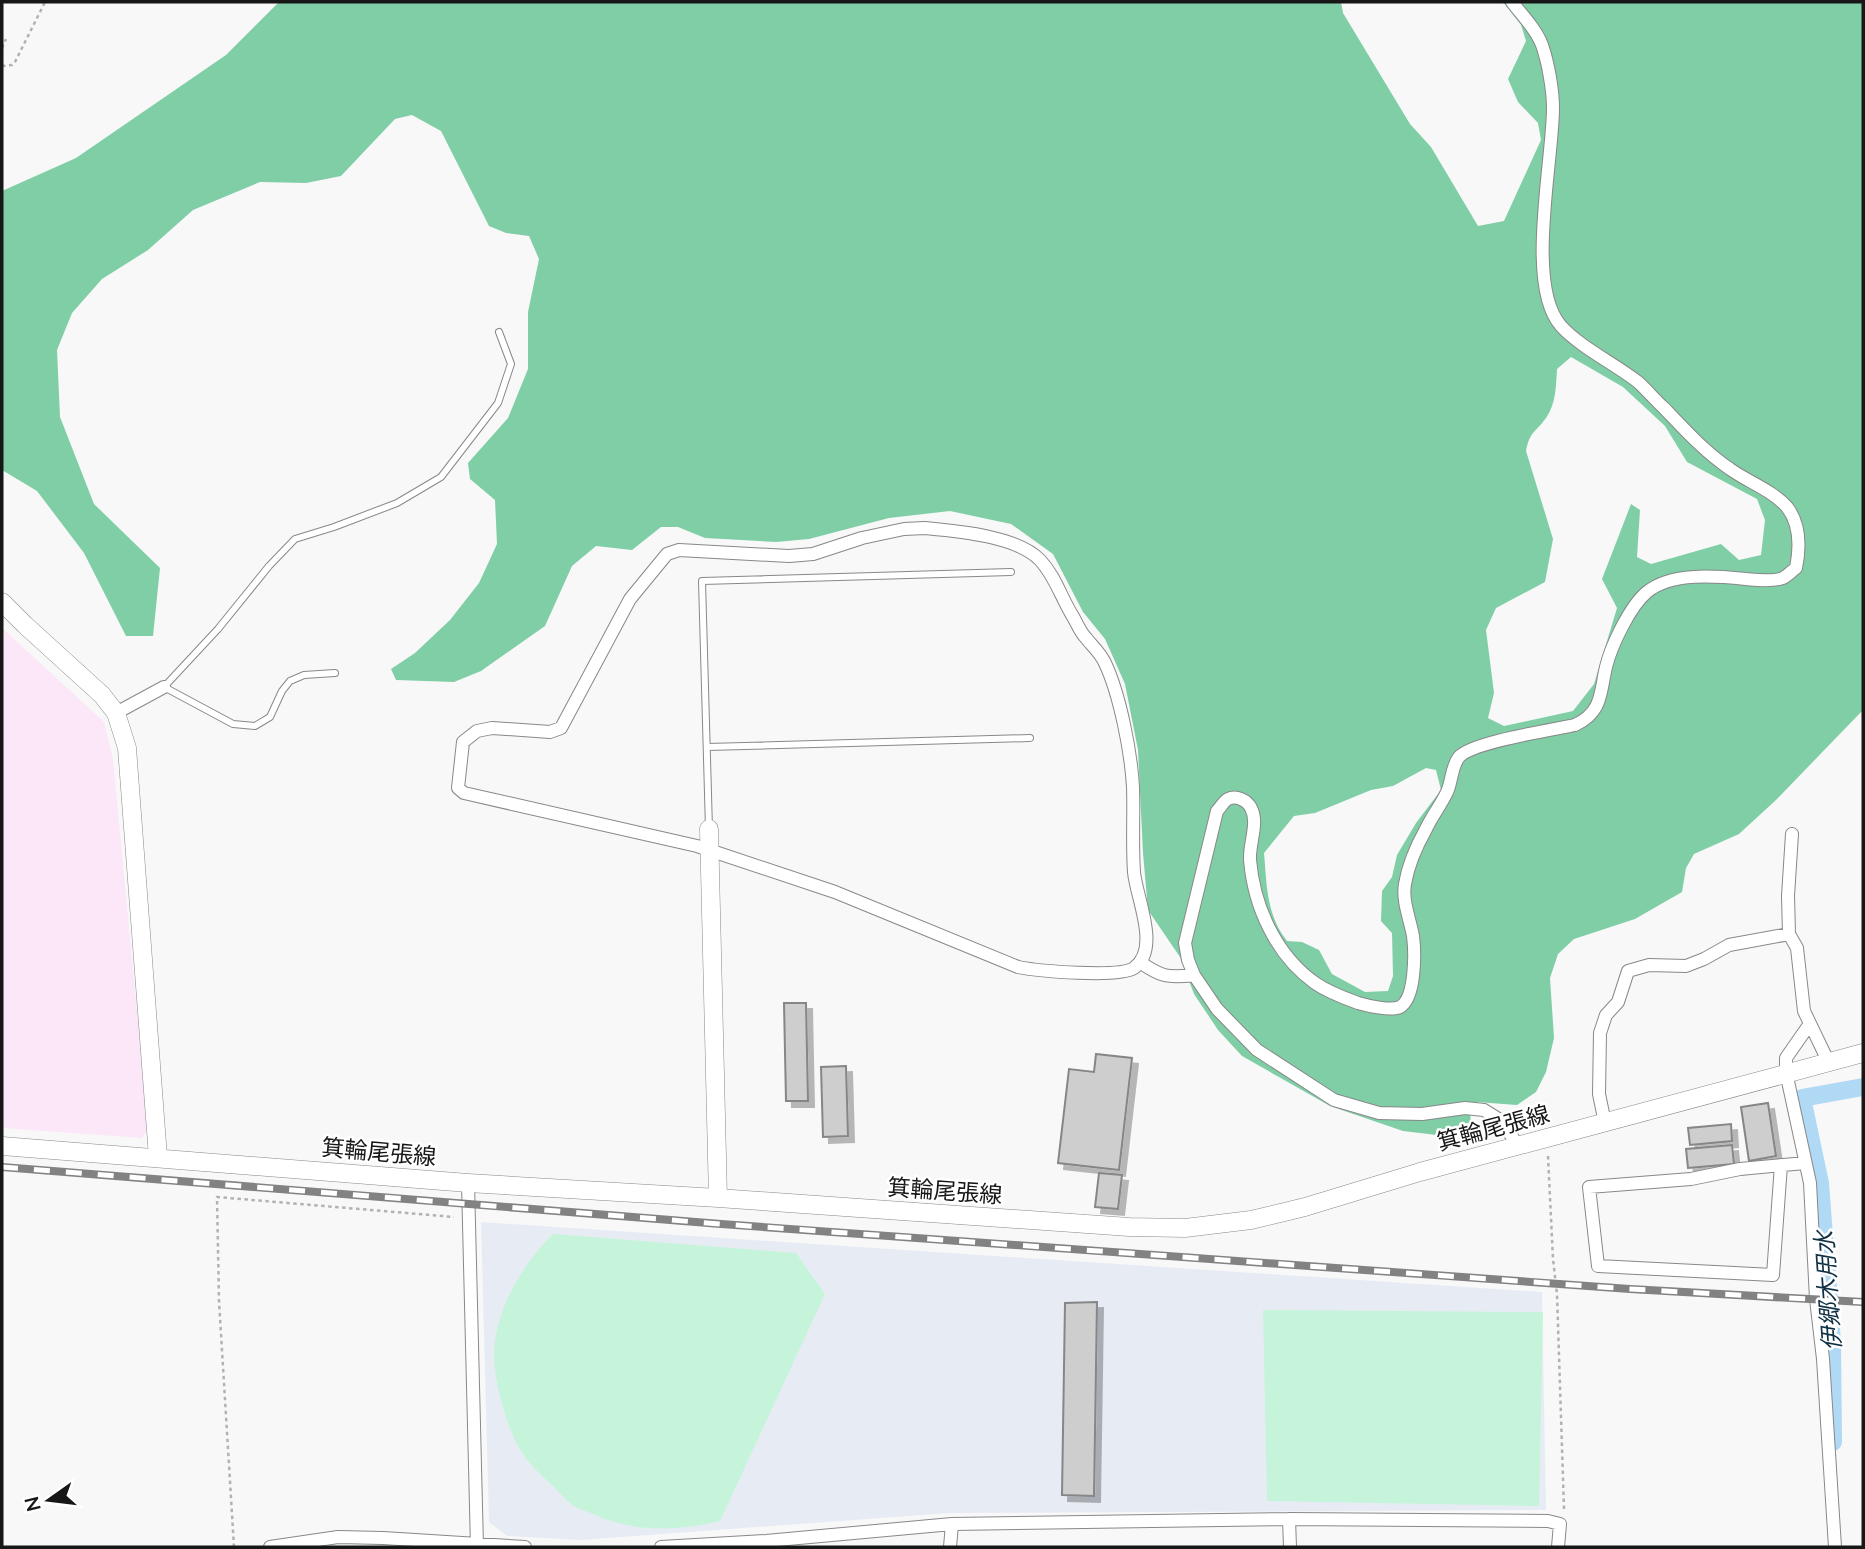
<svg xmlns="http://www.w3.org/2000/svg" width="1865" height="1549" font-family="Lato,'Noto Sans JP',sans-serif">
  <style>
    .built { fill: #e7ecf4 }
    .industrial { fill: #fbe7f8 }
    .green { fill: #c5f4da }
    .forest { fill: #7fcea6; fill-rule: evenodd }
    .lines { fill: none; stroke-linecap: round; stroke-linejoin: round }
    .canal { stroke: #afd9f5; stroke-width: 18 }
    .building { fill: #cececf; stroke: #858687; stroke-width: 2; filter: url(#shadow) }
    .lane-casing { stroke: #888889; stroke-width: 8 }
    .street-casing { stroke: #888889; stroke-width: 14 }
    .secondary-casing { stroke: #888889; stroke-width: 19 }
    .path { stroke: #b2b2b2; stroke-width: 2.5; stroke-dasharray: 3.5 3.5; stroke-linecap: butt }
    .lane { stroke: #fff; stroke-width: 6 }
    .street { stroke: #fff; stroke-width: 12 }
    .secondary { stroke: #fff; stroke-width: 18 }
    .rail-casing { stroke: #828282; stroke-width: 8 }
    .rail { stroke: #fff; stroke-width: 5; stroke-dasharray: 16; stroke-linecap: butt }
    .labels { text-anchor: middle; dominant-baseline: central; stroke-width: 5; stroke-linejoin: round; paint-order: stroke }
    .street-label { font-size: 23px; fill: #171717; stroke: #fff }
    .water-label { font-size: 24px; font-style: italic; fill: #103144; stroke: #fff }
  </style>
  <defs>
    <filter id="shadow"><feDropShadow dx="6" dy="6" stdDeviation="0" flood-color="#0004"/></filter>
  </defs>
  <rect width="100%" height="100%" fill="#f8f8f9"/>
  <path class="built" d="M481,1222L1542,1292L1546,1510L950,1513L581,1540L507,1536L489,1522Z"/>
  <path class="industrial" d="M2,628L104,722L113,759L148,1128L142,1138L2,1128Z"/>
  <path class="green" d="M553,1234L796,1253L825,1294L720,1521C677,1531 637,1533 595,1515C587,1511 577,1509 570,1503C565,1499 560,1493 555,1488C541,1475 526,1462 517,1444C504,1418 490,1369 495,1341C501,1300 524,1263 553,1234Z
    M1263,1310L1543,1312L1539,1506L1267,1501Z"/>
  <path class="forest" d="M279,2H1341L1343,13L1410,124L1431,147L1478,226L1504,221L1541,140L1538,123L1518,102L1508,79L1526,41L1521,25L1503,2H1863V710L1776,800L1739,834L1694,854L1686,868L1682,892L1635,919L1574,939L1558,954L1550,978L1554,1038L1546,1072L1536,1092L1517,1105L1477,1102L1470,1109L1471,1128L1445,1136L1403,1131L1330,1106L1242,1056L1218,1030L1194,994L1180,957L1148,910L1143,853L1138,750L1125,684L1105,639L1083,612L1053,554L1011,524L950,511L889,518L809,539L776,542L705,538L678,527H661L632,550L596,546L572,566L545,626L481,671L454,682L396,680L391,669L415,653L450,620L479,583L497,544L495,500L470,479L468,463L508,418L528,369V312L539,259L529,236L506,233L489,226L441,131L412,115L395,119L341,176L306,183L260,182L193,210L148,250L102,279L72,313L57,350L60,417L94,504L160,568L153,636H126L84,553L37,491L2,470V191L76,158L226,55ZM1571,357L1623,387L1665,426L1687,462L1757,499L1765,520L1761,555L1739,560L1721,544L1651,564L1637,557L1640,510L1631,504L1602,579L1617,608L1594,684L1573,711L1504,726L1488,718L1494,693L1486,630L1496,608L1545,582L1553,539L1526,451C1530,431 1535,433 1546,418C1556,404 1556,386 1557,369ZM1426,768L1436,770L1441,790L1416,823L1397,855L1392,877L1382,891L1381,921L1392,933L1393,976L1388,991L1365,992L1332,974L1319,950L1302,942L1287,941C1266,914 1267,885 1264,853L1294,816L1315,813L1371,790L1393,786Z"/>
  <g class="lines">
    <path class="canal" d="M1833,1442L1832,1342L1820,1183L1802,1098L1863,1087"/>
  </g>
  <path class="building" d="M784,1003H806L808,1101H786Z
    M1096,1054L1132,1058L1119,1170L1058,1163L1069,1069L1094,1072Z
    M846,1066L848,1136L823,1137L821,1067Z
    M1768,1103L1776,1156L1749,1161L1741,1107Z
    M1731,1124L1732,1141L1690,1145L1688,1128Z
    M1732,1145L1734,1164L1688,1168L1686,1149Z
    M1099,1173L1122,1175L1118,1209L1095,1207Z
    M1097,1302L1094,1496L1062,1495L1065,1303Z"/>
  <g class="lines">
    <g class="lane-casing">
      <path id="lane" d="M335,673L304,675L290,681L282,691L270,717L255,726L233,724L164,687L218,629L269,566L295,539L334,527L397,503L441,477L498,403L511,364L499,332
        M707,747L1030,738
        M709,829L702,581L1011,572"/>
    </g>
    <g class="street-casing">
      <path id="street" d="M1512,2C1522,15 1536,29 1542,45C1548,62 1553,90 1553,108C1553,161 1525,286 1561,326C1580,347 1615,364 1638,382C1647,390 1655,400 1664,408C1685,430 1705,452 1730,469C1748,482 1772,490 1787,507C1801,525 1800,548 1796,568C1792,571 1787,576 1783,578C1773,582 1756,580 1746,579C1716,576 1671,572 1647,592C1630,606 1611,646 1606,667C1600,692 1603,712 1575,725C1552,730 1472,742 1459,757C1451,767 1452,782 1447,792C1441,805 1432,816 1426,829C1417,845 1408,866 1405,884C1402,901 1410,919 1413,936C1415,951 1416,998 1400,1007C1391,1011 1368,1006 1358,1003C1344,998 1328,992 1315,983C1276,955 1254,907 1250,860C1249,843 1259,823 1251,808C1247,800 1236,795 1228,799C1224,801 1220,808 1217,811L1185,943L1188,960L1194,975L1217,1009L1257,1050L1334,1100L1379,1113L1422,1114L1465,1108L1484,1110L1500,1120L1513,1138L1516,1147
        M925,528C957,531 1017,536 1040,560C1055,576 1061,597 1072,615C1077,623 1080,632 1086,638C1093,647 1100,652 1105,663C1120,695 1131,752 1133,787C1134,815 1132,843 1134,872C1136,897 1161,949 1134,968C1119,978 1038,971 1018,967L835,892L697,846L464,793L458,788L463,742L477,731L492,728L550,732L561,728L630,599L667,554L679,550L789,556L813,554L862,538L904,529Z
        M116,713L164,687
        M1792,834L1788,896L1789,934L1797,948L1804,1011L1828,1061
        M1140,962C1161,977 1168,978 1194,975
        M1809,1025L1786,1058V1072L1810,1183L1816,1299L1823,1359L1835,1547
        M1605,1123L1599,1094L1600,1033L1606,1015L1618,1002L1628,971L1649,965L1686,966L1704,959L1729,945L1789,934
        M1781,1165L1773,1275L1598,1266L1589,1187L1691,1179L1740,1169L1805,1163
        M468,1183L477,1547
        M1289,1519L1290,1547
        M270,1547L338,1537L383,1538L525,1547
        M661,1547L766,1541L952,1524L1289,1519L1548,1521L1560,1524L1558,1547
        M950,1547L952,1524"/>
    </g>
    <g class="secondary-casing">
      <path id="secondary" d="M2,602L25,625L102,695L116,713L127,748L158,1157
        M709,829L718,1198
        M2,1146L468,1183L718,1198L1129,1227L1185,1228L1251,1220L1305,1207L1420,1172L1863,1053"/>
    </g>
    <path class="path" d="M2,48L6,39
      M2,66L12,65L15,62L45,2
      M1548,1156L1553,1259L1557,1294L1564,1509
      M234,1547L219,1301L217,1197L454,1217"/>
    <use href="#lane" class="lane"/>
    <use href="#street" class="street"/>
    <use href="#secondary" class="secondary"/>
    <g class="rail-casing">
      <path id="rail" d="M2,1167L721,1224L1630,1289L1863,1302"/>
    </g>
    <use href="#rail" class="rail"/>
  </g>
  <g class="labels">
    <g class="street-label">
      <text transform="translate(1493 1127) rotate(-15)">箕輪尾張線</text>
      <text transform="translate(379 1151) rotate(5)">箕輪尾張線</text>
      <text transform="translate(945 1190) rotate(4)">箕輪尾張線</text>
    </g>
    <g class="water-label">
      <text transform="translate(1827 1291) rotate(-94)">伊郷木用水</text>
    </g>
  </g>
  <rect width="1865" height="1549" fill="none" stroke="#171717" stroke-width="7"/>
  <g transform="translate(49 1500) rotate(256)" stroke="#ffffff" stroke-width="5" paint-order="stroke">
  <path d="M0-5L12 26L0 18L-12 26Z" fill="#171717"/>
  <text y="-10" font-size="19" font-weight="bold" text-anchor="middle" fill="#171717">N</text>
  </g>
</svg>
